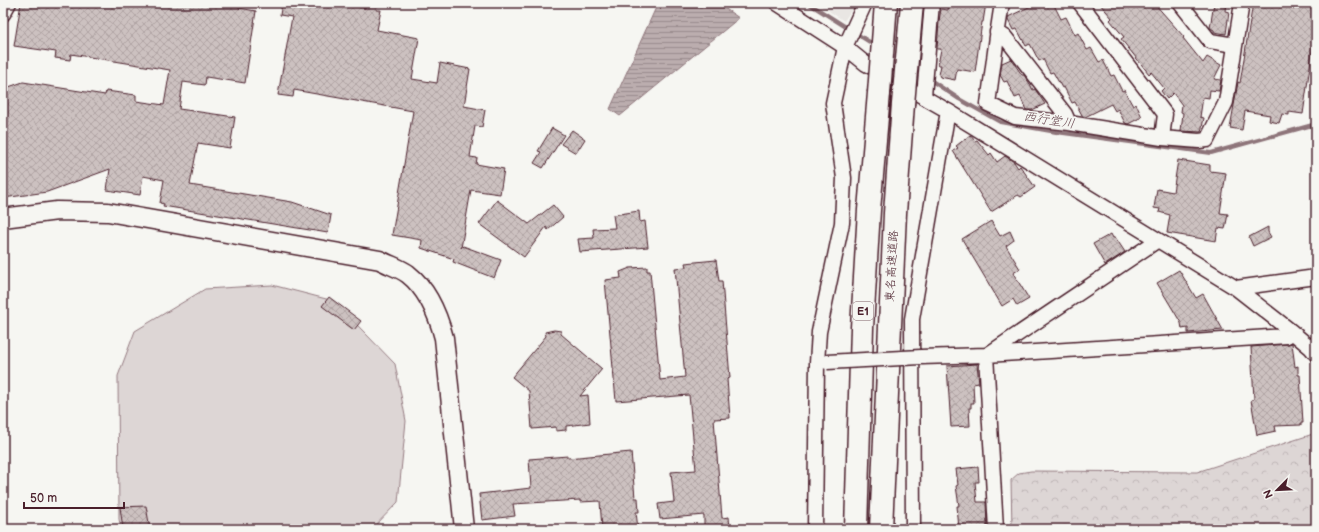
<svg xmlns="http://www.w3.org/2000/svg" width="1319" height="532" font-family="'Balsamiq Sans','Klee One',sans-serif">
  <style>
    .built { fill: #e9e6e3 }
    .forest { fill: url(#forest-crowns); stroke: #947a80 }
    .pitch { fill: #ddd6d5; stroke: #947a80 }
    .water { fill: url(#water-rules); stroke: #8e747a }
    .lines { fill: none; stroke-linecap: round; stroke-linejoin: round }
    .stream { stroke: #8e747a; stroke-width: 4 }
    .building { fill: url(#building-cross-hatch); stroke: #4a1f2b }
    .minor-casing { stroke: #4a1f2b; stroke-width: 17 }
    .tertiary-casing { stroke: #4a1f2b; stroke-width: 21 }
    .motorway-casing { stroke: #4a1f2b; stroke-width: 25 }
    .minor { stroke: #f6f6f2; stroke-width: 14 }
    .tertiary { stroke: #f6f6f2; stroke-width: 18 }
    .motorway { stroke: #f6f6f2; stroke-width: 22 }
    .minor-bridge-casing { stroke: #4a1f2b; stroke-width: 17; stroke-linecap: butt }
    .motorway-bridge-casing { stroke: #4a1f2b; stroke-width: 25; stroke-linecap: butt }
    .minor-bridge { stroke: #f6f6f2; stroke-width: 14 }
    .motorway-bridge { stroke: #f6f6f2; stroke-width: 22 }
    .labels { text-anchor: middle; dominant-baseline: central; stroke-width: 3; stroke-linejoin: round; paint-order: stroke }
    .shield { fill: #f6f6f2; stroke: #7e6067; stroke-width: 1 }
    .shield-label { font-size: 11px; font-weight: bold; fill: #4a1f2b }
    .street-label { font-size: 12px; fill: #4a1f2b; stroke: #f6f6f2 }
    .water-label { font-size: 13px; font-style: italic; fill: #6c4a52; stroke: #f6f6f2 }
  </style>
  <defs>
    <pattern id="forest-crowns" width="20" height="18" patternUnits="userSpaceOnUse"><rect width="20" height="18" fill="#ddd6d5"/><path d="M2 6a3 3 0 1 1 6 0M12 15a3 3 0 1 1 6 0" fill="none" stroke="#bfb7b7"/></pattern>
    <pattern id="water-rules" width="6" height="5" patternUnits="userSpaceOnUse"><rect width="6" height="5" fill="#bbadae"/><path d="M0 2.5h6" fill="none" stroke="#9a8c8e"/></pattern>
    <pattern id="building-cross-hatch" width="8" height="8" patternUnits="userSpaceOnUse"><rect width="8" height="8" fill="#ccc1c0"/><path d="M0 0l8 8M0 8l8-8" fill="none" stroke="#b1a5a5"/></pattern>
  </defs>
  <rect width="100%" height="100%" fill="#f6f6f2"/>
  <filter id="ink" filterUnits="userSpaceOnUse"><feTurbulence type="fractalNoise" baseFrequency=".025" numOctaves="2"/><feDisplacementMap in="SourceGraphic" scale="8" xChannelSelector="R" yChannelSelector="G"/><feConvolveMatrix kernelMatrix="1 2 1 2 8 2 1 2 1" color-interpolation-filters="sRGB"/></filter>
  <g filter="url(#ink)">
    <path class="built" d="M817,3H856L844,21Z"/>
    <path class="forest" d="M1316,433V529H1012L1011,480L1019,473L1031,471L1197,472Z"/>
    <path class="pitch" d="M272,285L334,301L395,364L406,421L398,502L372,529H121L119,519L118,376L135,331L205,289Z"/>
    <path class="water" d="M658,3H717L739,18L620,116L610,109Z"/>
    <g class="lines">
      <path class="stream" d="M808,3L876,46
        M929,79L959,99L1000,122L1056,132L1211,153L1316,124"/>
    </g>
    <path class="building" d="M21,3H240L239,8L256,11L245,83L206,77L205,85L183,82L179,109L235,117L230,148L198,143L190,185L292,202L331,215L328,233L163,206L164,204L160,203L164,180L143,176L140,195L107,190L110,169L47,192L3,198V89L23,82L105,95L106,91L136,95V101L164,105L170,70L71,54L70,60L55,58L56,52L14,46Z
      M282,3H339L365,8L366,4L377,6L376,10H381L377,30L419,38L412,79L437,83L440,63L470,69L464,106L485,110L482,127L475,126L470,157L477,158L476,164L504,169L500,194L471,190L461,248L463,246L501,260L494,278L453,262L454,259L421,248L422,240L392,235L413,111L294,90L293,97L278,95L292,17L280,15Z
      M949,3L971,5V3H986L983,22H982L975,72L957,69L955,80L940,77L939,75L941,65H938L941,49H937L939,21L941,9L948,10Z
      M1029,3H1053L1061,19L1066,17L1075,35L1078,33L1087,50L1091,48L1099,62L1103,60L1111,76L1114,75L1122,91L1124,90L1133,106L1136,104L1142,117L1128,124L1125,123L1118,109L1115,111L1111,104L1085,117H1083L1075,102L1072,103L1064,87L1062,88L1053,72L1050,73L1043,59L1039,61L1030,44L1026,46L1017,29L1013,30L1008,20V17L1031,6Z
      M1099,3H1154L1184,37L1183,38L1203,63L1207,57L1221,65L1214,79L1221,80L1219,91L1210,90L1209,98L1203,97L1200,117L1204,118L1201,132L1181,131L1183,113L1181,112L1182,105L1173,93L1167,99L1161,91L1164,88L1151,72L1149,74L1121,39L1124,37L1110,20L1112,18Z
      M1214,3H1226L1225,11L1229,12L1226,34L1214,32V30L1210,28Z
      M1253,3H1316L1314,16H1316V25L1303,114L1289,112V115L1282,114L1279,123L1269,121L1270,115L1245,111L1242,130L1230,128L1238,82L1240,83Z
      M1011,59L1022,75H1024L1030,84L1033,90L1035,89L1045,104L1032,110H1026L1020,96L1015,98L1007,81L1004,82L1000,75L1002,63Z
      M552,128L564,135L543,168L534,163L541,152L538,151Z
      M572,130L585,139L576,153L561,144Z
      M970,135L975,141L977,140L989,155L991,153L997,162L1005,156L1014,162L1018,168L1020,166L1035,187L1021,197L1018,195L991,212L953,151L958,148L956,146Z
      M1178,160L1210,165V171L1226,173L1220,213L1228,214L1225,229L1218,228L1216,241L1167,233L1170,215L1159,212L1160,209L1154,208L1157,189L1173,192Z
      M497,200L529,224L553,205L563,217L548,230L546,227L524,257L479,224Z
      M639,211L640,222L645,221L648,247L580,252L578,239L594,238L593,229L615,228L613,215Z
      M991,221L1000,236L1010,231L1014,240L1006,246L1020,269L1013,273L1029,299L1017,306L1013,299L1002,306L962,239Z
      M1268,227V232L1271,237L1253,246L1249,237Z
      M1111,234L1113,238L1115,237L1125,252L1105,265L1093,244Z
      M716,260L719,281H722L730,378L727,379L730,418L714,419L722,518L729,517L730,529H704V515L660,519L658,504L674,502L671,472L696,470L689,395L616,401L605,280L621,278L620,272L630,268L647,267V271H650L660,380L685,377L675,268L686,267L685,263Z
      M1179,270L1196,298L1203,294L1223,330L1188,333V328L1182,329L1181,323L1157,283Z
      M329,297L361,321L354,330L322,306Z
      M554,330L561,331V334L602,369L580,396L588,395L590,423L566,426V430L556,431V427L532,429L529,391L512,377L546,336L545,332Z
      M1292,343L1295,367L1298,366V375H1300L1303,423H1301V425L1275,426L1276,431L1257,435L1251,400L1254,399L1251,347L1288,344Z
      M977,364L979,383L973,384L974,403H971V408H969L970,426L951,427L947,366Z
      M631,452L635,498H638L639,512H636L638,529H602L600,501L580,502V500L513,504L515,516L482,520L479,494L531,488L529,459L568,456V458Z
      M978,467L979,482H975L977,502H986L987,527L977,528V529H959L957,506H959L956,486L958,485L956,469Z
      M146,506L150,529H123L120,507Z"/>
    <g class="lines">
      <g class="minor-casing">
        <path id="minor" d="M777,3L845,47L866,64L948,111L1236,288L1292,332L1311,348L1316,354
          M1002,3L998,29L988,104L1015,117L1069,123L1162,138L1199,141L1207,140L1226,102L1242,3
          M1080,3L1165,114L1162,138
          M1180,3L1210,41L1235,45
          M3,14L9,3
          M997,32L1005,37L1065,114L1069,123
          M924,96L932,3
          M1236,288L1316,277
          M986,355L996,529
          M987,355L1158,240
          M921,357L986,355L1287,336L1292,332
          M815,529L817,363L819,332L842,223L844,178L833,103L845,47L865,3
          M913,529L912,319L948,111"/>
      </g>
      <g class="tertiary-casing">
        <path id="tertiary" d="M3,218L57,211L108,212L380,260C389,265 400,268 408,274C427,289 438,315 444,338L464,529"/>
      </g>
      <g class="motorway-casing">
        <path id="motorway" d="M856,529L862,328L869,210L879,93
          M881,529L895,213L903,104"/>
      </g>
      <use href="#minor" class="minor"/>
      <use href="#tertiary" class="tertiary"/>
      <use href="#motorway" class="motorway"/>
      <g class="minor-bridge-casing">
        <path id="minor-bridge" d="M827,362L921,357"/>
      </g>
      <g class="motorway-bridge-casing">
        <path id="motorway-bridge" d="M879,93L886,3
          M903,104L912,3"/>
      </g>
      <use href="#minor-bridge" class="minor-bridge"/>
      <use href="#motorway-bridge" class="motorway-bridge"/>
    </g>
  </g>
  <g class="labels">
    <rect class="shield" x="853" y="302" width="20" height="18" rx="3"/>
    <g class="shield-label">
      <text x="863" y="311">E1</text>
    </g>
    <g class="street-label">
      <text transform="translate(892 266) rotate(-87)">東名高速道路</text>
    </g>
    <g class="water-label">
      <text transform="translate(1049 120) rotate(9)">西行堂川</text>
    </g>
  </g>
  <rect width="1319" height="532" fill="none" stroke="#f6f6f2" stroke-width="16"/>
  <rect x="8" y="8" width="1303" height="516" fill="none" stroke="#4a1f2b" stroke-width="1.5" filter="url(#ink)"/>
  <g transform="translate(1277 490) rotate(246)" stroke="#f6f6f2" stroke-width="3" paint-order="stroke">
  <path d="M0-3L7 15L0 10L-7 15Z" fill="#4a1f2b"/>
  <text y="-6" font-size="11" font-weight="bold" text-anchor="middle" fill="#4a1f2b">N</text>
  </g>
  <path d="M24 502v6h100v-6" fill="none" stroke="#4a1f2b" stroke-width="2"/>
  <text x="30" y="502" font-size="12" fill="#4a1f2b" stroke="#f6f6f2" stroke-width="3" paint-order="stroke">50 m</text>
</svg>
